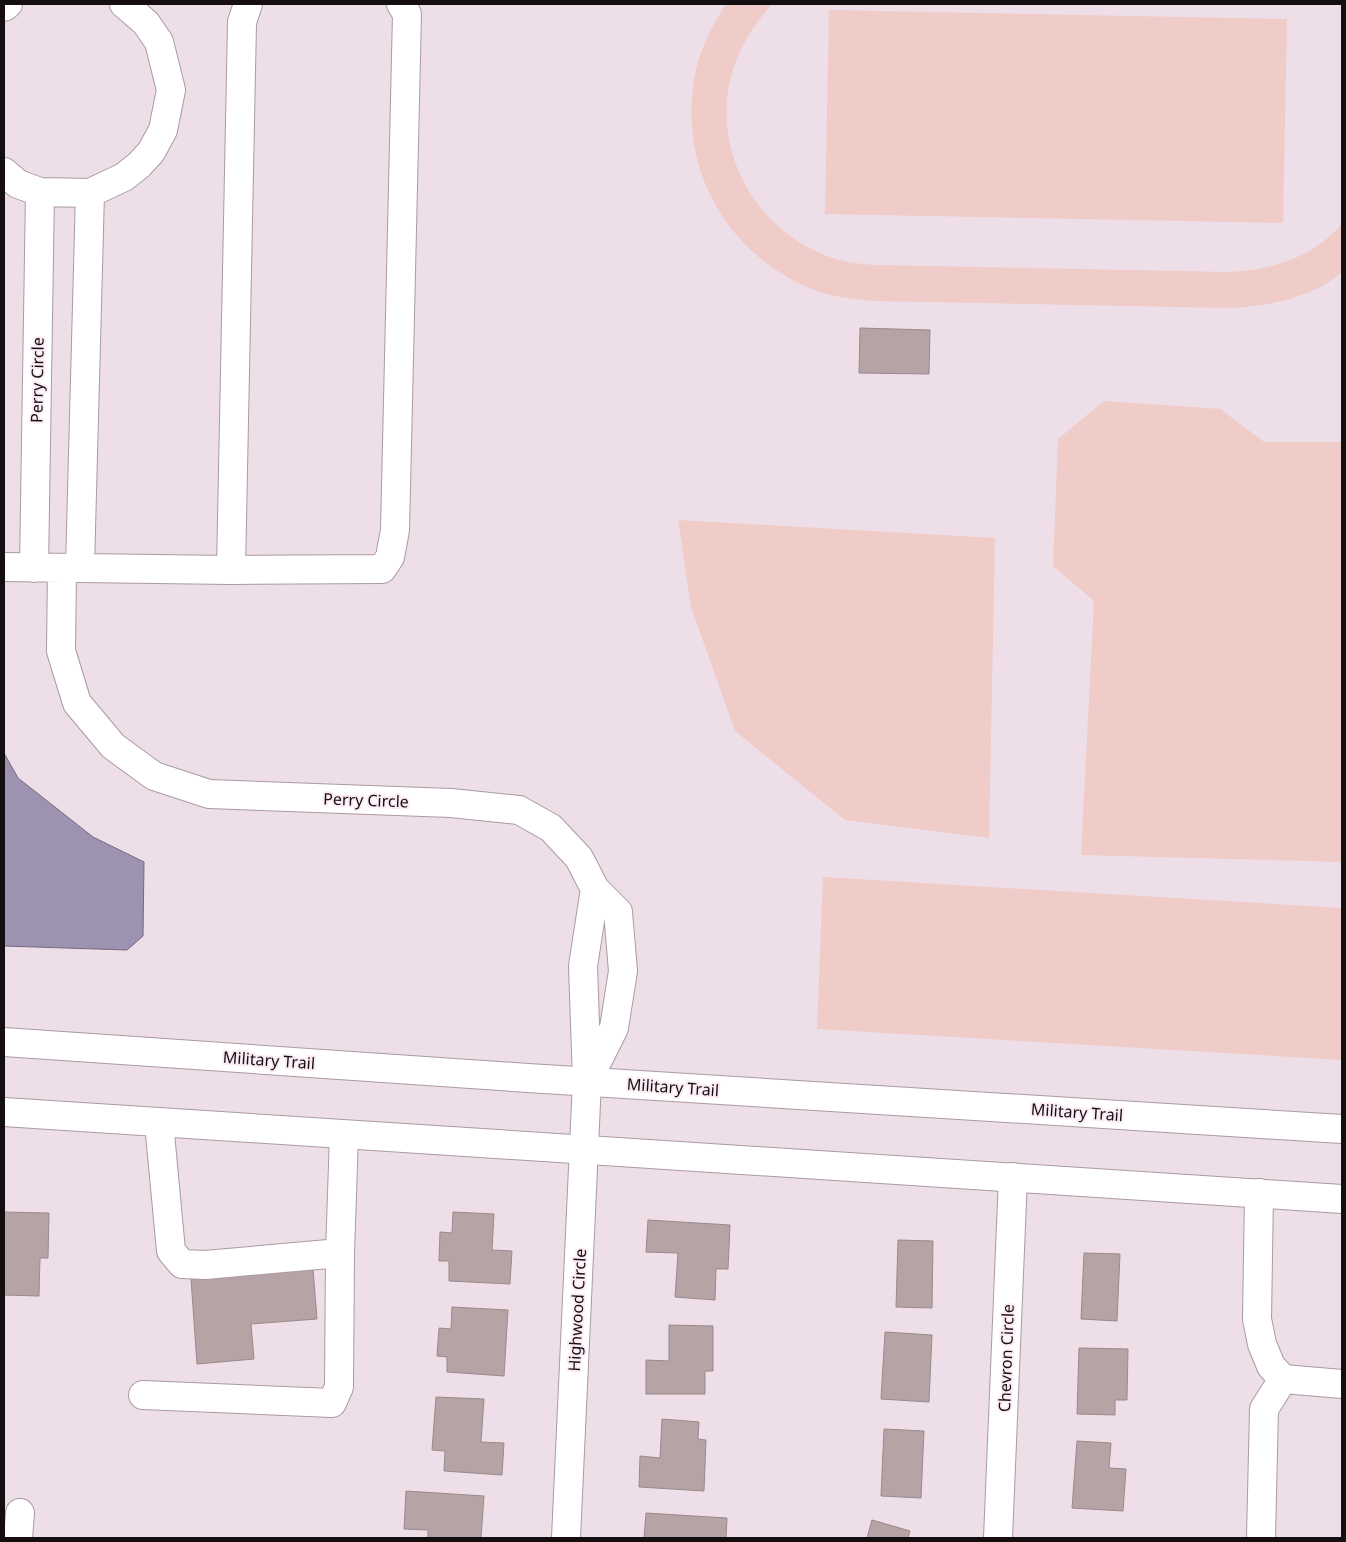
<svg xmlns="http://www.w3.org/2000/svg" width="1346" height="1542" font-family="'Noto Sans',sans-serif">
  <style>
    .green { fill: #efccc8 }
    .water { fill: #9d92b0; stroke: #746a80 }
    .building { fill: #b5a3a6; stroke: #9a898c }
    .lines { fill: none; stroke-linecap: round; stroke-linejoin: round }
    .minor-casing { stroke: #aa9aa3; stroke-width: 30 }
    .major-casing { stroke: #aa9aa3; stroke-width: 30 }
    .minor { stroke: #fff; stroke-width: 28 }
    .major { stroke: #fff; stroke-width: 28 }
    .labels { text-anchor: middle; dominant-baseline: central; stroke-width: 4; stroke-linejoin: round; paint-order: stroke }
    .street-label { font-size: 16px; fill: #140e11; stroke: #fcebf4 }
  </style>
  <rect width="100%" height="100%" fill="#eedee7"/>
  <path class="green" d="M726,4H772C757,21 744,39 736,61C706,139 750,227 827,256C842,262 859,264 875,265L1229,272C1272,270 1312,258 1342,224V272C1311,299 1268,306 1228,308L874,301C854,299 833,297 814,290C729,256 679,172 694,80C698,53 711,27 726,4Z
    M829,10L1287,19L1283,223L825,214Z
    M1104,401L1220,409L1264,442H1342V862L1081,855L1094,601L1053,566L1058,439Z
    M678,520L995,538L989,838L845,820L735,731L691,607Z
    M823,877L1342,908V1060L817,1029Z"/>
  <path class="water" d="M4,753L18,778L93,837L144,862L143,936L127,950L4,946Z"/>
  <path class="building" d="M860,328L930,330L929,374L859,373Z
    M4,1212L49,1213L48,1258H40L39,1296L4,1295Z
    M453,1212L494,1214L492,1250L512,1251L510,1284L449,1281V1261H439L440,1232L452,1233Z
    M648,1220L730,1225L728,1269H716L715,1300L675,1297L678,1253L646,1252Z
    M898,1240L933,1241L932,1308L896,1307Z
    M1084,1253L1120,1254L1117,1321L1081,1319Z
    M313,1269L317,1319L251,1324L254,1359L197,1364L191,1279Z
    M452,1307L508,1310L504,1376L447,1372V1357L437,1356L439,1328L451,1329Z
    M669,1325L713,1326V1371H705V1394H646V1360L669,1361Z
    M885,1332L932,1335L929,1402L881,1399Z
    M1079,1348L1128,1349L1127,1400H1115V1415L1077,1414Z
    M436,1397L484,1399L481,1442L504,1443L502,1475L444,1471L445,1451L432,1450Z
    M662,1419L699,1422L698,1439L706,1440L704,1491L639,1487L640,1456L660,1458Z
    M884,1429L924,1431L921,1498L881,1496Z
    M1077,1441L1111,1443L1109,1468L1126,1469L1123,1511L1072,1508Z
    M406,1491L484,1496L481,1538H428V1530L404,1529Z
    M646,1513L727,1518L726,1538H644Z
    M872,1520L910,1531L908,1538H867Z"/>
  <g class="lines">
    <g class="minor-casing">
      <path id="minor" d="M4,7L8,4
        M4,172L18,184L40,192L90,193L124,177L139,165L151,152L163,130L171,90L159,42L146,23L124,4
        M4,567L231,570L382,569L390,557L395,530L407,14L401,4
        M80,567L90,193
        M34,568L40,192
        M62,568L61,651L77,703L113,746L154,776L209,794L451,803L519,810L551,828L579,858L595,889L583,966L587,1081L566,1538
        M231,570L242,22L248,4
        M588,1080L614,1028L623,971L618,912L595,889
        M159,1123L171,1251L182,1264L205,1265L340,1253
        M1259,1193L1257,1319L1262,1344L1271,1366L1283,1379L1342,1384
        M143,1395L332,1403L339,1387L340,1253L344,1135
        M18,1538L20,1513
        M998,1538L1013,1177
        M1261,1538L1264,1409L1283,1379"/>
    </g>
    <g class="major-casing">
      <path id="major" d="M4,1042L528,1078L1342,1129
        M4,1112L1342,1199"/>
    </g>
    <use href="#minor" class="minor"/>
    <use href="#major" class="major"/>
  </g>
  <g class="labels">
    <g class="street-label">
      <text transform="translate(37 380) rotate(-89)">Perry Circle</text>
      <text transform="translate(366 800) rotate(2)">Perry Circle</text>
      <text transform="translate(269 1060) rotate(4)">Military Trail</text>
      <text transform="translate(673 1087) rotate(4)">Military Trail</text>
      <text transform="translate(1077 1112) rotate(4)">Military Trail</text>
      <text transform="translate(577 1310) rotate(-87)">Highwood Circle</text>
      <text transform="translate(1006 1358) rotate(-88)">Chevron Circle</text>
    </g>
  </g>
  <rect width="1346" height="1542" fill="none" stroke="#140e11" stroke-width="10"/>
</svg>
